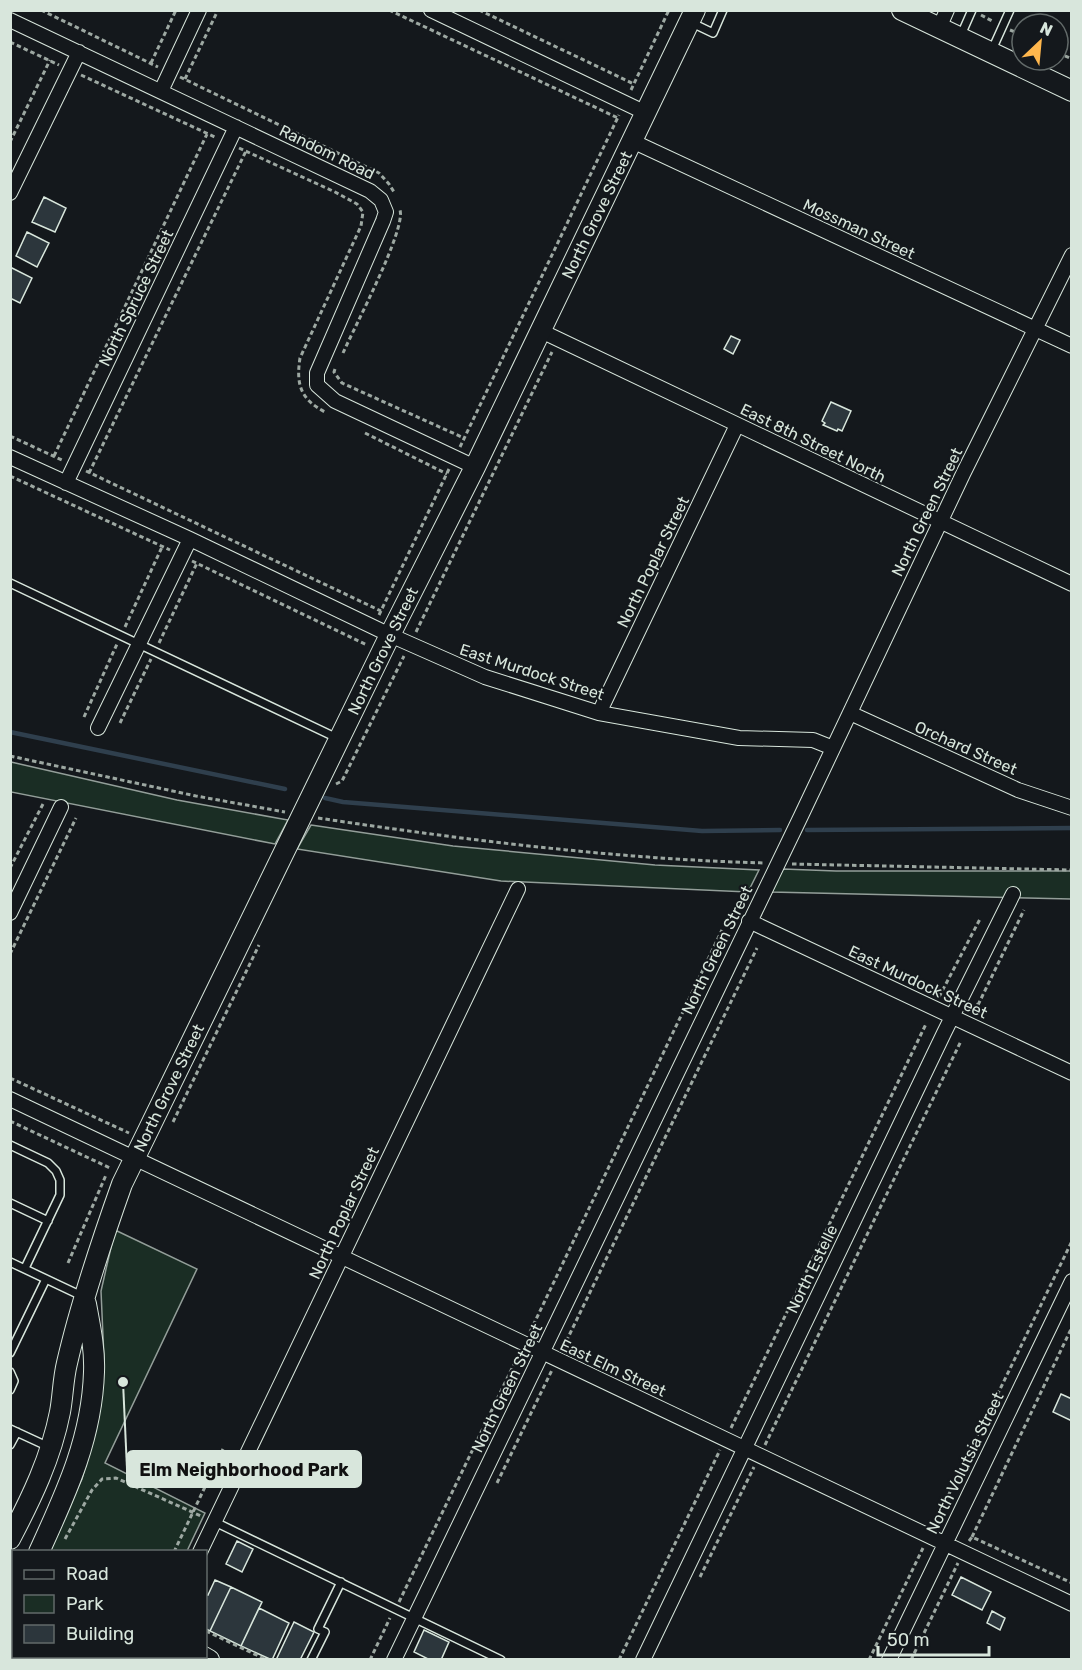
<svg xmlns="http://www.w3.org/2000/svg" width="1082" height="1670" font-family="Rubik,sans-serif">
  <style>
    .green { fill: #1a2d24; stroke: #939e99; stroke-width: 1.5 }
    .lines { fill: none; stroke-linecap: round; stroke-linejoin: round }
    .stream { stroke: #2f3f4d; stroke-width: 4.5 }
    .building { fill: #2c363c; stroke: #d8e6dc; stroke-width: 1.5 }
    .lane-casing { stroke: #d8e6dc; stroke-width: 10 }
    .street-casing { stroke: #d8e6dc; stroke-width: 16 }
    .secondary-casing { stroke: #d8e6dc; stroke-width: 22 }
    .path { stroke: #9da8a2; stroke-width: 3; stroke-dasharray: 4.5 3; stroke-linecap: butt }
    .lane { stroke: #14181c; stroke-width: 7 }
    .street { stroke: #14181c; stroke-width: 14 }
    .secondary { stroke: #14181c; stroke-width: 20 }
    .labels { text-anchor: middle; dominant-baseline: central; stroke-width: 4.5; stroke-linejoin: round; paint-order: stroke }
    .street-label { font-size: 16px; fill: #d8e6dc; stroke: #14181c }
    .leader { fill: none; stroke: #d8e6dc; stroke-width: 2 }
    .callout-dot { fill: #d8e6dc; stroke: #14181c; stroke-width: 2 }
    .callout { fill: #d8e6dc; stroke: #d8e6dc; stroke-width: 2 }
    .callout-label { font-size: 18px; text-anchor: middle; font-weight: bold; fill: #111 }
  </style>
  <rect width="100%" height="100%" fill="#14181c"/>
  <path class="green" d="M11,762L177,800L288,820L275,844L11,792Z
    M311,825L453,846L655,865L759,870L748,892L501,881L297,849Z
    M783,869L836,871H1071V899L771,892Z
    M115,1230L197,1269L105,1463L205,1513L187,1551L50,1552L57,1531L82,1479L101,1405L104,1359L101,1291Z"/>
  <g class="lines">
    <path class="stream" d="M10,732L285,789
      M325,798L343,802L702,831L780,830
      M807,830L1072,828"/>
  </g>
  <path class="building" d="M44,197L66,208L55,232L32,222Z
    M27,232L49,243L37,267L16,256Z
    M10,267L32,278L20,303L10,298Z
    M731,336L740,340L733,354L724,349Z
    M831,402L851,411L842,431L838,429L837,431L823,425L825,423L822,421Z
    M1061,1394L1072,1399V1421L1053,1412Z
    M237,1541L253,1549L242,1572L226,1564Z
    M961,1577L991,1592L982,1610L952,1595Z
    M215,1580L231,1587L210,1631L206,1629V1594L208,1595Z
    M231,1587L262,1602L241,1646L210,1631Z
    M259,1608L289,1623L272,1660L241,1646Z
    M992,1611L1005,1618L1000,1630L987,1623Z
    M294,1622L314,1632L300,1660H276Z
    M424,1630L449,1642L441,1660H430L414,1652Z"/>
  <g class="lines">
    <g class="lane-casing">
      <path id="lane" d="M692,23L713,33L723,10
        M961,35L972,10
        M991,52L1010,10
        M10,583L337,738
        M10,1145L48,1163L56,1171L60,1180V1195L25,1268
        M10,1203L48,1221
        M10,1262L84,1297
        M10,1353L46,1279
        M10,1372L14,1381L10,1390
        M10,1429L49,1447
        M10,1445L17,1432
        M215,1522L501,1660
        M311,1660L325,1632L318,1629L341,1582"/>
    </g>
    <g class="street-casing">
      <path id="street" d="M431,10L646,113
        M10,20L370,191L381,200L386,212L383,221L317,373V385L335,401L475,467
        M939,28L947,10
        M161,91L199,10
        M632,141L1072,346
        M10,193L79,52
        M541,331L1072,584
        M10,457L190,539L390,635L485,677L599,713L739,738L813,740L833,748
        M66,483L236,127
        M599,713L737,425
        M850,713L1018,790L1072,808
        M98,728L190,539
        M10,913L61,807
        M749,921L1072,1073
        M10,1099L1072,1604
        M200,1552C307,1331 411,1109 518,889
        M135,1660L137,1656
        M394,1660L801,816L963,474L1072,255
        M643,1660L944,1033L1013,894
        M889,1660L1072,1281"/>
    </g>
    <g class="secondary-casing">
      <path id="secondary" d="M902,10L1072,91
        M10,1539C31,1499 51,1458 60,1412C63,1396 63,1379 67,1363C81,1302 101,1243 122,1184L390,635L475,467L695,10
        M39,1552C66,1493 92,1438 94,1372C95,1349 90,1326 86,1304
        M10,1564L14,1566
        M10,1611L14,1605
        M202,1656L209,1660"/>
    </g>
    <path class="path" d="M41,10L158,67
      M389,10L618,118
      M479,10L634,84
      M981,15L994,22
      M1010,30L1022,35
      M10,42L59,65
      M1058,53L1072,59
      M151,63L176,10
      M81,75L217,138
      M180,77L379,173L389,184L394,192
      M185,79L218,10
      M631,90L669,10
      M10,142L50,60
      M239,148L335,192L357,204L363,212L361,226L300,358C296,384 300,399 325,412
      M343,353C354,328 406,230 400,210
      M335,369L334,372L342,383L464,438
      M365,433L447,474
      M10,436L64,461
      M460,447L619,115
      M54,456L207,134
      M86,471L381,611
      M89,473L246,151
      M10,476L170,550
      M192,561L367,645
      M379,615L449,469
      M125,627L162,547
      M416,632L552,352
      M159,643L197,563
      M84,717L117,644
      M120,723L151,659
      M10,756L196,796L285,812
      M336,784L342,781L404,656
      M318,818C466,840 615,859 765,863
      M792,864L1072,870
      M10,868L43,804
      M10,954L76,818
      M939,997L980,919
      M978,1005L1024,910
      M974,1014L978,1005L974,1003
      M10,1078L129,1133
      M10,1121L110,1168
      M173,1122L259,945
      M68,1263L106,1175
      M530,1332L722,930
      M563,1348L757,948
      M731,1428L926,1024
      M765,1445L961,1041
      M497,1483L552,1370
      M935,1523L1072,1241
      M972,1537L1072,1327
      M65,1539L92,1490L102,1479L116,1478L201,1516
      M969,1541L972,1537L1072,1583
      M174,1552L223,1449
      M700,1577L754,1467
      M399,1602L519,1354
      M206,1631L267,1660
      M21,1660L23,1656
      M370,1660L390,1618
      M619,1660L720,1450
      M869,1660L923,1548
      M911,1660L958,1563"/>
    <use href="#lane" class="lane"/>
    <use href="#street" class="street"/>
    <use href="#secondary" class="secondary"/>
  </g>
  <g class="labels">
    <g class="street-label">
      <text transform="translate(327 152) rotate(26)">Random Road</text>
      <text transform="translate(597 215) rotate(-64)">North Grove Street</text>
      <text transform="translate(859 229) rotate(25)">Mossman Street</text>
      <text transform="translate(136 298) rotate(-64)">North Spruce Street</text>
      <text transform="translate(813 443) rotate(26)">East 8th Street North</text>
      <text transform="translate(927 512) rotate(-64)">North Green Street</text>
      <text transform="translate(653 562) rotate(-64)">North Poplar Street</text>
      <text transform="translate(383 651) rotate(-64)">North Grove Street</text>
      <text transform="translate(532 672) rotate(18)">East Murdock Street</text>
      <text transform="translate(966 748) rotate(24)">Orchard Street</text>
      <text transform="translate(717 950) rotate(-64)">North Green Street</text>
      <text transform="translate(918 982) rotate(25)">East Murdock Street</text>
      <text transform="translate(169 1088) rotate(-64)">North Grove Street</text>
      <text transform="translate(344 1213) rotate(-65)">North Poplar Street</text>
      <text transform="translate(812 1269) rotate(-64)">North Estelle</text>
      <text transform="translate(613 1368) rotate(25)">East Elm Street</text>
      <text transform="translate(507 1388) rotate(-64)">North Green Street</text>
      <text transform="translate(965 1463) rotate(-64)">North Volutsia Street</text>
    </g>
  </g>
  <path class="leader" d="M123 1382L127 1469"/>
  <circle class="callout-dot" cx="123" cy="1382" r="6"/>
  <rect class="callout" x="127" y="1451" width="234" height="36" rx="6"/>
  <g class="callout-label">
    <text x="244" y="1476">Elm Neighborhood Park</text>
  </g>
  <rect width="1082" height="1670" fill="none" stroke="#d8e6dc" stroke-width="24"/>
  <rect x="12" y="1550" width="195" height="108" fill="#14181c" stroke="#626a69" stroke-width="1.5"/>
  <rect x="24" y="1570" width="30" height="9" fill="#14181c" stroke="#626a69" stroke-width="1.5"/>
  <text x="66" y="1580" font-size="18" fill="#d8e6dc">Road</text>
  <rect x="24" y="1595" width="30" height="18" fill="#1a2d24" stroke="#626a69" stroke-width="1.5"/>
  <text x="66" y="1610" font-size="18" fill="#d8e6dc">Park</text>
  <rect x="24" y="1625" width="30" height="18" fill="#2c363c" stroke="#626a69" stroke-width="1.5"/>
  <text x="66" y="1640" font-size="18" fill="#d8e6dc">Building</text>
  <g transform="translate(1040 42) rotate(26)"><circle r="28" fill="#14181c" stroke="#626a69" stroke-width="1.5"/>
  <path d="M0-4.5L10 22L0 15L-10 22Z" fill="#ffb74d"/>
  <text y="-9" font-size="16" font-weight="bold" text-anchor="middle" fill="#d8e6dc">N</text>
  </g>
  <path d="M878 1646v9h111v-9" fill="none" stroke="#d8e6dc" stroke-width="3"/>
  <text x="887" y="1646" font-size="18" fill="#d8e6dc" stroke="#14181c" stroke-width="4.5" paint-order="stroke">50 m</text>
</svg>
